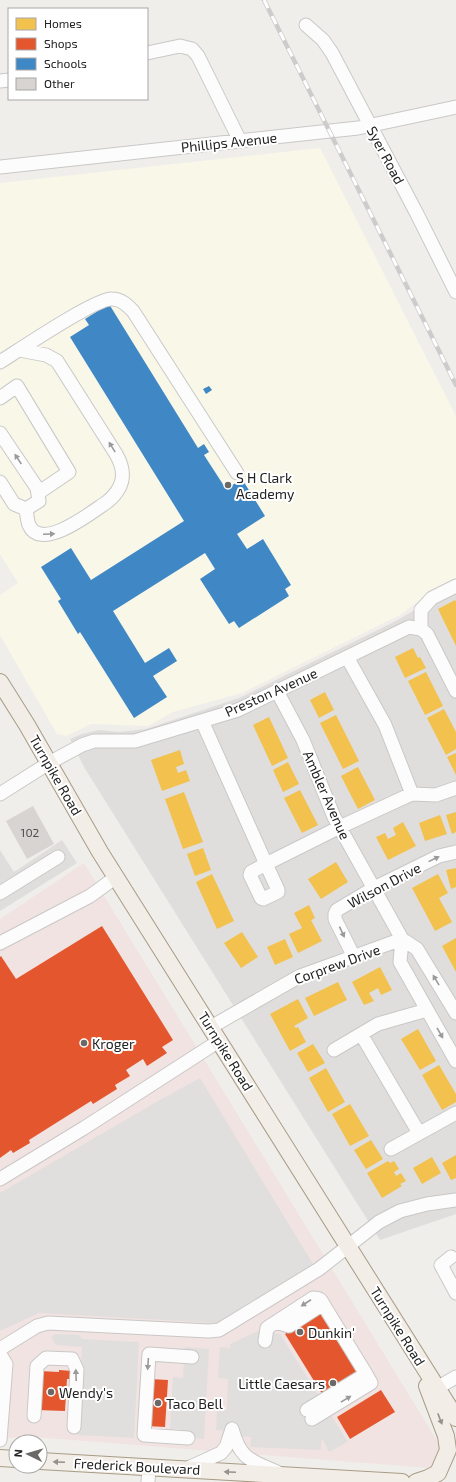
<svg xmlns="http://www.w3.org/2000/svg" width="456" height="1482" font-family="'Exo 2',sans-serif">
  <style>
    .residential { fill: #dfdedc }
    .commercial { fill: #f1e3e1 }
    .education { fill: #f8f7e8 }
    .parking { fill: #e0dfde }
    .homes { fill: #f2c14e }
    .shops { fill: #e4572e }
    .schools { fill: #3f88c5 }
    .building { fill: #d7d4d2 }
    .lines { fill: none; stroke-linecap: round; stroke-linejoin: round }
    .minor-casing { stroke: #c9c8c7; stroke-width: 15 }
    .major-casing { stroke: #a79c86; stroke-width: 18 }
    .minor { stroke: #fdfcfc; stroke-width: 13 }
    .major { stroke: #f3ede7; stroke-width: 16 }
    .rail-casing { stroke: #ccc; stroke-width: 4.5 }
    .rail { stroke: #fff; stroke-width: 3; stroke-dasharray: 9; stroke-linecap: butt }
    .oneway { fill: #9a9a9a }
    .oneway2 { fill: #95928e }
    .poi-dot { fill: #6a6968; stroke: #fff; stroke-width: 1.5 }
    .labels { text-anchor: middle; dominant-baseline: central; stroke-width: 4; stroke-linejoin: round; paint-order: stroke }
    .number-label { font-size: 12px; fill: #4f4e4e }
    .street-label { font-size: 14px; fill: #222; stroke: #fff }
    .poi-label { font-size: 14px; fill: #222; stroke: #fff; text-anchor: start }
  </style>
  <rect width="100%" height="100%" fill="#f0eeeb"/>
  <path class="residential" d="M456,580V1214L380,1240L84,767L70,739L82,734L99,730L119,732L146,729L239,698L396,621L413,611L433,591Z
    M62,840L77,863L0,911V850L14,872Z"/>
  <path class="commercial" d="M84,863L447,1457L442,1469L34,1437L0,1438V919Z"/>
  <path class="education" d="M320,148L456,416V578L434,589L400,615L242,693L173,712L148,726L91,724L66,736L57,734L0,635V595L18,583L0,554V183Z"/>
  <path class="parking" d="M200,1078L313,1264L216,1323L39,1313L0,1331V1193L158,1101Z
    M258,1331L280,1334L348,1442L329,1452L323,1440L321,1441V1450L250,1447L251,1437L226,1436V1431L216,1430L217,1409L227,1410L228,1379L218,1378L220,1347L230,1348V1344Z
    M56,1334L79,1335L82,1339L139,1342L134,1438L77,1435L82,1347L56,1345L51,1337Z
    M185,1347L209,1349L204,1439L179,1437L180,1429H170L173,1377L183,1378Z"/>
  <path class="homes" d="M455,600L456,602V646L438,609Z
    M413,648L418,658L420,657L426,668L405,678L395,657Z
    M426,672L443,706L425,715L408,681Z
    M325,692L334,710L319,718L310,700Z
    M444,709L456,732V749L446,755L427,718Z
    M336,715L359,761L343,769L320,723Z
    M269,717L288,758L272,766L253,725Z
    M180,750L184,764L176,767L178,773L186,770L190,781L162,791L151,760Z
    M456,753V775L447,757Z
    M288,762L299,784L283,792L273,770Z
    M358,767L375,800L358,809L341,776Z
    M300,790L318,825L302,833L284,798Z
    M184,792L203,842L183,849L165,799Z
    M456,812V832L452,834L446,815Z
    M440,815L447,834L425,841L419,823Z
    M403,822L416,846L388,860L376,837L385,833L388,839L396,835L393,828Z
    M203,848L211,870L195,876L187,854Z
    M336,862L348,882L321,899L308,879Z
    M456,868V887L451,889L446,870Z
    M212,874L234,921L217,929L196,882Z
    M438,874L448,893L439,898L452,922L435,931L412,888Z
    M309,905L315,918L311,920L322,941L298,953L289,934L302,928L294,913Z
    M242,932L258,957L241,968L224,943Z
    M456,938V972L442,946Z
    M285,939L293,957L275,965L267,947Z
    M380,967L392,990L381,995L378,988L369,993L374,1001L364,1005L352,982Z
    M338,982L347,1000L314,1016L305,998Z
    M298,999L308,1018L294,1026L296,1028L298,1027L306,1042L290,1051L270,1014Z
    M418,1029L436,1061L420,1070L401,1039Z
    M313,1044L325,1063L308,1072L297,1053Z
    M439,1065L456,1094V1102L442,1110L422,1075Z
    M326,1068L345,1102L328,1112L309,1078Z
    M350,1104L369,1136L350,1146L332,1114Z
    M371,1140L383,1159L366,1169L354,1150Z
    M456,1155V1178L451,1180L442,1163Z
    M432,1157L441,1173L422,1184L413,1168Z
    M388,1161L390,1163L394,1161L399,1169L394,1172L396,1176L401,1173L406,1181L400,1184L402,1186L382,1198L367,1173Z"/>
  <path class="shops" d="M102,926L173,1040L162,1047L167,1053L147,1066L143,1059L126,1070L130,1076L115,1085L117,1089L93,1104L91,1101L29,1140L30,1143L13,1153L11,1150L0,1158V957L1,956L16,979Z
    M319,1312L359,1374L324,1397L285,1334Z
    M59,1370L72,1371V1379H67L65,1411L37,1410L39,1371L59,1372Z
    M150,1379L168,1380L165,1427L147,1426Z
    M381,1390L395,1412L350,1439L337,1417Z"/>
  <path class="schools" d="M109,304L198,448L204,444L209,452L204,455L226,489L242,479L265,516L237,534L247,549L263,539L291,585L285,589L289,596L239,628L234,621L229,624L200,579L215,569L205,553L113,611L145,663L169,648L177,661L153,676L167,697L134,718L80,632L78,634L58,601L61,599L41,567L71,548L91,580L184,521L70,337L89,325L85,319Z
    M209,386L212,390L206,394L203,389Z"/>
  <path class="building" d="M33,806L54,844L27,859L6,821Z"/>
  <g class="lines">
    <g class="minor-casing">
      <path id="minor" d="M306,25L323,40L332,53L417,214L456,292
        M147,53L180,46L192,49L198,56L240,141
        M0,81L9,80
        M0,167L358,128L456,107
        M19,350L46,355L57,361L116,454C127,473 124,488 107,502C93,511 41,553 29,525C27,520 27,514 26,509
        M0,362C19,350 96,298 112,299C121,299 127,305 133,311L237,473
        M0,398L17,386L69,472L38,493
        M0,433L37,488L39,501L26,509L14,504L0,482
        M421,629L427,634L456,691
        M421,629V610L432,598L456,586
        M347,657L385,725L412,794
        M202,721L266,864L340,827L405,797L412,794L436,795L456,788
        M0,794L49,763L82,745L94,741H135L238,710L409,627L421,629
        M266,864L278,890V892L263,899L261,898L250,875L251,872Z
        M0,893L58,857
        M0,943L90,896L116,877
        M354,957L335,919V914L337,910L374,888L439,856L456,852
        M456,1013L417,949L402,939L400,962L456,1061
        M211,1027L300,976L402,939L334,817L303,740L277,691
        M361,1034L419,1133
        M334,1050L378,1024L427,1010
        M391,1149L456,1113
        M0,1179L84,1128L219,1041
        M451,1257L441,1265L456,1293
        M276,1322L289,1326L323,1304
        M265,1341L267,1328L313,1298C319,1298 321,1299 323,1304L366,1374L371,1383L312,1419
        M0,1349L37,1326L48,1323L209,1331L219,1330L319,1269L379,1222L400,1211L427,1204L456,1200
        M0,1354L6,1364L0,1440
        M437,1388L456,1377
        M307,1410L366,1374
        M34,1416L37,1366L46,1358L72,1359L77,1370L74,1427
        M232,1429C241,1461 251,1460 279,1473
        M188,1438L144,1435L149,1354L192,1357
        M186,1469L221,1453L226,1447L232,1429
        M148,1482L149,1467"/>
    </g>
    <g class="major-casing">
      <path id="major" d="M0,682L27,725L100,852L456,1418
        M0,1458L16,1459
        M40,1461L402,1482
        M416,1482L428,1478L438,1473L448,1450L446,1436L427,1386"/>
    </g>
    <use href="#minor" class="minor"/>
    <use href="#major" class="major"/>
    <g class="rail-casing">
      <path id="rail" d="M264,0L456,385"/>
    </g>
    <use href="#rail" class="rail"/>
  </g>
  <defs><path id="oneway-solid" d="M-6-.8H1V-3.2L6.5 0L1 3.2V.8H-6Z"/></defs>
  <g class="oneway">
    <use href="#oneway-solid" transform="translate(112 447) rotate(-122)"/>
    <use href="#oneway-solid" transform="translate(18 459) rotate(-124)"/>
    <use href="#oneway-solid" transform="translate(49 534) rotate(-3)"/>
    <use href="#oneway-solid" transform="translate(434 859) rotate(-26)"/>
    <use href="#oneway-solid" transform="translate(342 932) rotate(65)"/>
    <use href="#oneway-solid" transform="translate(436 980) rotate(-121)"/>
    <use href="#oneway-solid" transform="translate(440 1033) rotate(60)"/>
    <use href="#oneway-solid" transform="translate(306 1303) rotate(147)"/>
    <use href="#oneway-solid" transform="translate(148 1364) rotate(94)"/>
    <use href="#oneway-solid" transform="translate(76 1375) rotate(-92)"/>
    <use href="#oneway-solid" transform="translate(346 1399) rotate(-31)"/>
  </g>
  <g class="oneway2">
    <use href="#oneway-solid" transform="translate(440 1419) rotate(69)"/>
    <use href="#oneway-solid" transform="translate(59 1462) rotate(-177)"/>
    <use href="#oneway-solid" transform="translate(230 1472) rotate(-177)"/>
  </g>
  <g class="poi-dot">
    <circle cx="228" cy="485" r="4"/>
    <circle cx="84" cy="1043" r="4"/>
    <circle cx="300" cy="1332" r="4"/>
    <circle cx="333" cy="1383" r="4"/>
    <circle cx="51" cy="1392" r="4"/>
    <circle cx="158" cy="1403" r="4"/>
  </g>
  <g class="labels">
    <g class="number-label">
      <text x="30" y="832">102</text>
    </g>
    <g class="street-label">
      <text transform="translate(229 142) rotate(-6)">Phillips Avenue</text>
      <text transform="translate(386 155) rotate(62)">Syer Road</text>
      <text transform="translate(271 692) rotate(-24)">Preston Avenue</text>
      <text transform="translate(56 775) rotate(60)">Turnpike Road</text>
      <text transform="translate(327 795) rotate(66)">Ambler Avenue</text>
      <text transform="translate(384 885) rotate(-28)">Wilson Drive</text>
      <text transform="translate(337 964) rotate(-20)">Corprew Drive</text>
      <text transform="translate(226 1051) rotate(58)">Turnpike Road</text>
      <text transform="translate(398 1326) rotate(58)">Turnpike Road</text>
      <text transform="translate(137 1466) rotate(3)">Frederick Boulevard</text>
    </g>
    <g class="poi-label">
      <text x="236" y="477">S H Clark<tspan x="236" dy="16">Academy</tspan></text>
      <text x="92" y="1043">Kroger</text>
      <text x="308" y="1332">Dunkin'</text>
      <text x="325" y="1383" text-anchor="end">Little Caesars</text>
      <text x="59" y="1392">Wendy's</text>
      <text x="166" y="1403">Taco Bell</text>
    </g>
  </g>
  <rect x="8" y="8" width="140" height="92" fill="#ffffff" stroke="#a7a7a7"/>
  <rect x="16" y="18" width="20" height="12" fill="#f2c14e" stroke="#a7a7a7"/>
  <text x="44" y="28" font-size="12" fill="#222222">Homes</text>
  <rect x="16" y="38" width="20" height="12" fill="#e4572e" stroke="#a7a7a7"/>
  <text x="44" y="48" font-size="12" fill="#222222">Shops</text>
  <rect x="16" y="58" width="20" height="12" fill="#3f88c5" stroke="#a7a7a7"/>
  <text x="44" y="68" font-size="12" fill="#222222">Schools</text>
  <rect x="16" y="78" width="20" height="12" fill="#d7d4d2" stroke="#a7a7a7"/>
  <text x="44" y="88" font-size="12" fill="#222222">Other</text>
  <g transform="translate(28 1454) rotate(275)"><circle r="19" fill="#ffffff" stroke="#a7a7a7"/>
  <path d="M0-3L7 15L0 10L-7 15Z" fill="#6a6968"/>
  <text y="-6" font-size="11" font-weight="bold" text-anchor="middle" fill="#222222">N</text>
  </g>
</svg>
